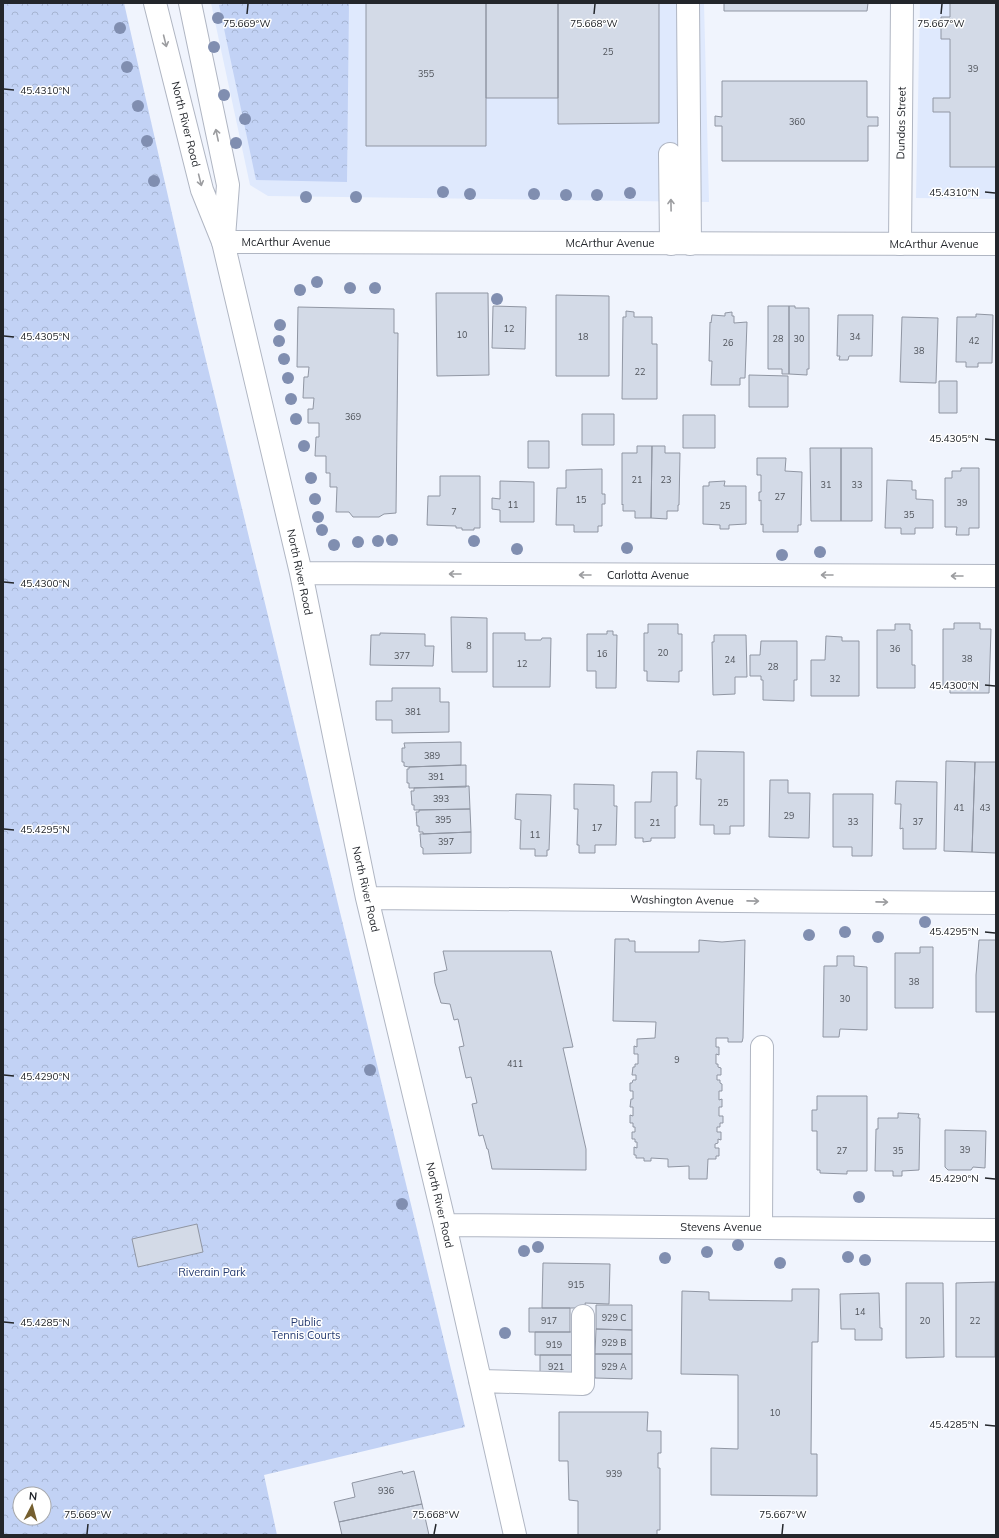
<svg xmlns="http://www.w3.org/2000/svg" width="999" height="1538" font-family="Mulish,sans-serif">
  <style>
    .built { fill: #dfe9fd }
    .park { fill: url(#park-crowns); fill-rule: evenodd }
    .building { fill: #d3dae7; stroke: #9096a3 }
    .lines { fill: none; stroke-linecap: round; stroke-linejoin: round }
    .minor-casing { stroke: #b0b6c3; stroke-width: 24 }
    .major-casing { stroke: #b0b6c3; stroke-width: 24 }
    .minor { stroke: #fff; stroke-width: 22 }
    .major { stroke: #fff; stroke-width: 22 }
    .tree { fill: #808eb0 }
    .oneway { stroke: #9c9da0 }
    .ticks { fill: none; stroke: #23262b; stroke-width: 1.5 }
    .labels { text-anchor: middle; dominant-baseline: central; stroke-width: 3; stroke-linejoin: round; paint-order: stroke }
    .number-label { font-size: 9px; fill: #4f535a }
    .street-label { font-size: 11px; fill: #23262b; stroke: #fff }
    .park-label { font-size: 11px; fill: #253b71; stroke: #fff }
    .ticks-label { font-size: 10px; text-anchor: middle; fill: #23262b; stroke: #fff; stroke-width: 3; stroke-linejoin: round; paint-order: stroke }
  </style>
  <defs>
    <pattern id="park-crowns" width="20" height="18" patternUnits="userSpaceOnUse"><rect width="20" height="18" fill="#c2d2f5"/><path d="M2 6a3 3 0 1 1 6 0M12 15a3 3 0 1 1 6 0" fill="none" stroke="#a6b4d2"/></pattern>
  </defs>
  <rect width="100%" height="100%" fill="#f0f4fd"/>
  <path class="built" d="M211,3H704L709,202L268,196L250,185Z
    M920,3H996V199L916,198Z"/>
  <path class="park" d="M3,3H124L196,319L465,1427L264,1475L277,1535H3ZM20,1494H44V1518H20Z
    M228,3H349L347,182L256,180L219,5Z"/>
  <path class="building" d="M366,3H486V146H366Z
    M486,3H558V98H486Z
    M558,3H659V123L558,124Z
    M724,3H868L867,11H724Z
    M950,3H996V167H950V112H933V98H950V39H941V17H950Z
    M722,81H867V117H878V126H868V161H722V126H715V116L722,117Z
    M436,293H488L489,375L437,376Z
    M556,295L609,296V376H556Z
    M493,306L526,307L525,349L492,348Z
    M768,306H789V374H782V369H768Z
    M789,306H795V308H809V369H807V375L789,374Z
    M298,307L394,309V333H398L396,513L384,514L379,517H353L349,512H336L337,487H330V473H326V456H315L316,437H319V423H308V409H313L314,398H303L304,377H308L309,367H297Z
    M626,311L634,312V317H652V344H657V399H622L623,317H626Z
    M732,312V316H734V323L747,322L745,378H740V385H711L712,361H709L710,322L711,323L712,315L725,316V313Z
    M976,314L993,315L992,363H978V367H966V362H956L957,317H976Z
    M838,315H873L872,356H849L848,360H839L840,356H837Z
    M902,317L938,318L936,383L900,382Z
    M749,375L788,376V407H749Z
    M939,381H957V413H939Z
    M582,414H614V445H582Z
    M683,415H715V448H683Z
    M528,441H549V468H528Z
    M637,446H652L651,518H635V511H623V504L622,505V453H637Z
    M652,446H665V453H680L679,505H678V511H667V519L651,518Z
    M810,448H841V521H811Z
    M841,448H872V521H841Z
    M757,458H786L785,471L802,472L801,525H798V532H763V524L761,525V500L759,501V492H761V475H757Z
    M961,468H979V528H969V535H956L957,527H945V478H952V471H961Z
    M602,469V494H605V504H602V526H598V532H574V525H556L557,488H566V470Z
    M440,476H480V528H474V530H462V528H456V526L427,525L428,496H440Z
    M887,480L912,481V490H916V499L933,500V528H915V534H901V528H885Z
    M500,481L534,482V522H500V510L492,509V498L500,499Z
    M725,481L724,486H746V524L729,525V529H720V525L703,524V486H709V482Z
    M451,617L487,618V672H452Z
    M954,623H980V629H991L989,693H950V687H943V629H954Z
    M648,624H678V634H682V671H679V682L647,681V671H644V633H648Z
    M895,624H910V630H912V665H915V688H877V630H895Z
    M607,631H613V635H617L616,688H596V671H587V634H607Z
    M380,633L425,634V646H434L433,666L370,665L371,635H380Z
    M493,633H525V640H541L542,638H551L550,687H493Z
    M714,635H746L747,677H735V694L713,695L712,642H714Z
    M826,636L842,637V641H859V696H811V660H825Z
    M761,641H797V680H794V701L763,700V680H761V676H750V655H760Z
    M392,688H440V702H449V732L392,733V720H376V701H392Z
    M461,742V765L409,767L404,766V762H402V748H405L404,743Z
    M697,751L744,752V826H730V834H714V825H700L701,779H696Z
    M946,761L975,762L972,852L944,851Z
    M975,762H996V853L972,852Z
    M466,765V787L409,788V783H407V769H409V767Z
    M652,772H677V806H675V838H651V841L643,842V838H635V802H651Z
    M770,780H788V793H810L809,838L769,837Z
    M896,781L937,782L936,849H903V828L900,829L901,804H895Z
    M574,784L614,785V806H617L616,845H595V853H579V845H577L578,809H574Z
    M469,786L470,809L414,810V805H412L411,791H414V788Z
    M516,794L551,795L549,850H547V856H535V849H520L521,820L515,819Z
    M833,794H873L872,856H852V847H833Z
    M470,809L471,832L423,834V832H419V826H417L416,812H419V810Z
    M471,832V853L423,854V848L421,847L420,834Z
    M615,939H629V941H635V952H699V940L722,942L745,940L743,1038L742,1042H728V1038H716V1047H719V1055L716,1054V1064H718V1067L721,1068V1075H717V1080H720V1083L722,1084V1091H719V1100L722,1099V1107H719V1116H723V1123H720V1127H717V1132H721V1140L718,1139V1143L715,1144V1148H719V1156H716V1159H708L707,1179H689V1166L668,1167V1159L651,1158V1161H644V1158H636V1155H634V1147L637,1148V1142H635V1139H632V1132H635V1127H633V1123H630V1115L633,1116V1107H630L631,1099H633V1091H630V1083H632L633,1080H636V1075H632L633,1067H635V1064H638V1054H634V1046L637,1047V1039L655,1038L656,1022L613,1021Z
    M979,940H996V1012H976V975Z
    M920,947H933V1008H895V953H920Z
    M443,951H551L573,1047L563,1048L586,1149V1170L492,1169L488,1149H487L483,1135L479,1136L472,1104L477,1103L471,1077L466,1078L459,1047L464,1046L458,1019L454,1020L450,1004L441,1003L435,983L434,973L447,970Z
    M837,956H854V966L867,967V1030L840,1029L839,1037H823L824,966H837Z
    M817,1096H867V1171H847V1174L820,1173V1170H817V1131H812V1110H817Z
    M898,1113L919,1114L918,1118H920L919,1170L902,1171V1176H893V1171H875L876,1129H878V1118H898Z
    M945,1130L986,1131L985,1168L973,1167L971,1170H948L945,1167Z
    M197,1224L203,1252L138,1267L132,1239Z
    M543,1263L610,1264L609,1304L585,1303L586,1308H542Z
    M995,1282V1357H956V1283Z
    M906,1283H943L944,1357L906,1358Z
    M792,1289H819L818,1342H812L811,1454H817V1496L711,1495V1448L738,1449V1375L681,1374L682,1291L709,1292V1300L792,1301Z
    M879,1293L880,1328H882V1340H855V1329H841L840,1294Z
    M596,1305H632V1330L596,1329Z
    M529,1308H570V1332H529Z
    M596,1329L632,1330V1354H595Z
    M535,1332H573L572,1355H535Z
    M595,1354H632V1379L595,1378Z
    M540,1355H572V1378L540,1377Z
    M559,1412H648L647,1431H661V1453H658V1468H660V1530H657V1535H578V1501L569,1500L568,1461H559Z
    M402,1471L403,1474L414,1471L422,1504L339,1522L334,1502L355,1497L352,1483Z
    M422,1504L429,1535H342L339,1522Z"/>
  <g class="lines">
    <g class="minor-casing">
      <path id="minor" d="M688,3L690,244
        M670,154L671,244
        M223,242L301,573L367,898L445,1225L515,1535
        M900,244L902,3
        M301,573L996,576
        M367,898L996,903
        M445,1225L996,1230
        M761,1228L762,1047
        M480,1381L583,1384V1316"/>
    </g>
    <g class="major-casing">
      <path id="major" d="M155,3L202,190L223,242
        M190,3L228,185L224,237
        M223,242L996,244"/>
    </g>
    <use href="#minor" class="minor"/>
    <use href="#major" class="major"/>
  </g>
  <g class="tree">
    <circle cx="218" cy="18" r="6"/>
    <circle cx="120" cy="28" r="6"/>
    <circle cx="214" cy="47" r="6"/>
    <circle cx="127" cy="67" r="6"/>
    <circle cx="224" cy="95" r="6"/>
    <circle cx="138" cy="106" r="6"/>
    <circle cx="245" cy="119" r="6"/>
    <circle cx="147" cy="141" r="6"/>
    <circle cx="236" cy="143" r="6"/>
    <circle cx="154" cy="181" r="6"/>
    <circle cx="443" cy="192" r="6"/>
    <circle cx="630" cy="193" r="6"/>
    <circle cx="470" cy="194" r="6"/>
    <circle cx="534" cy="194" r="6"/>
    <circle cx="566" cy="195" r="6"/>
    <circle cx="597" cy="195" r="6"/>
    <circle cx="306" cy="197" r="6"/>
    <circle cx="356" cy="197" r="6"/>
    <circle cx="317" cy="282" r="6"/>
    <circle cx="350" cy="288" r="6"/>
    <circle cx="375" cy="288" r="6"/>
    <circle cx="300" cy="290" r="6"/>
    <circle cx="497" cy="299" r="6"/>
    <circle cx="280" cy="325" r="6"/>
    <circle cx="279" cy="341" r="6"/>
    <circle cx="284" cy="359" r="6"/>
    <circle cx="288" cy="378" r="6"/>
    <circle cx="291" cy="399" r="6"/>
    <circle cx="296" cy="419" r="6"/>
    <circle cx="304" cy="446" r="6"/>
    <circle cx="311" cy="478" r="6"/>
    <circle cx="315" cy="499" r="6"/>
    <circle cx="318" cy="517" r="6"/>
    <circle cx="322" cy="530" r="6"/>
    <circle cx="392" cy="540" r="6"/>
    <circle cx="378" cy="541" r="6"/>
    <circle cx="474" cy="541" r="6"/>
    <circle cx="358" cy="542" r="6"/>
    <circle cx="334" cy="545" r="6"/>
    <circle cx="627" cy="548" r="6"/>
    <circle cx="517" cy="549" r="6"/>
    <circle cx="820" cy="552" r="6"/>
    <circle cx="782" cy="555" r="6"/>
    <circle cx="925" cy="922" r="6"/>
    <circle cx="845" cy="932" r="6"/>
    <circle cx="809" cy="935" r="6"/>
    <circle cx="878" cy="937" r="6"/>
    <circle cx="370" cy="1070" r="6"/>
    <circle cx="859" cy="1197" r="6"/>
    <circle cx="402" cy="1204" r="6"/>
    <circle cx="738" cy="1245" r="6"/>
    <circle cx="538" cy="1247" r="6"/>
    <circle cx="524" cy="1251" r="6"/>
    <circle cx="707" cy="1252" r="6"/>
    <circle cx="848" cy="1257" r="6"/>
    <circle cx="665" cy="1258" r="6"/>
    <circle cx="865" cy="1260" r="6"/>
    <circle cx="780" cy="1263" r="6"/>
    <circle cx="505" cy="1333" r="6"/>
  </g>
  <defs><path id="oneway-shaft" d="M-6 0H5M1.5-3L5.5 0L1.5 3" fill="none" stroke-width="1.6" stroke-linecap="round" stroke-linejoin="round"/></defs>
  <g class="oneway">
    <use href="#oneway-shaft" transform="translate(165 41) rotate(76)"/>
    <use href="#oneway-shaft" transform="translate(217 135) rotate(-102)"/>
    <use href="#oneway-shaft" transform="translate(200 180) rotate(76)"/>
    <use href="#oneway-shaft" transform="translate(671 205) rotate(-91)"/>
    <use href="#oneway-shaft" transform="translate(455 574) rotate(-180)"/>
    <use href="#oneway-shaft" transform="translate(585 575) rotate(-180)"/>
    <use href="#oneway-shaft" transform="translate(827 575) rotate(-180)"/>
    <use href="#oneway-shaft" transform="translate(957 576) rotate(-180)"/>
    <use href="#oneway-shaft" transform="translate(753 901) rotate(1)"/>
    <use href="#oneway-shaft" transform="translate(882 902) rotate(1)"/>
  </g>
  <path class="ticks" d="M247,14L248,4M594,14L595,4M941,14L942,4M4,89L14,90M985,192L995,193M4,336L14,337M985,439L995,440M4,582L14,583M985,685L995,686M4,829L14,830M985,932L995,933M4,1075L14,1076M985,1178L995,1179M4,1322L14,1323M985,1425L995,1426M87,1534L88,1524M434,1534L436,1524M782,1534L783,1524"/>
  <g class="labels">
    <g class="number-label">
      <text x="608" y="51">25</text>
      <text x="973" y="68">39</text>
      <text x="426" y="73">355</text>
      <text x="797" y="121">360</text>
      <text x="509" y="328">12</text>
      <text x="462" y="334">10</text>
      <text x="583" y="336">18</text>
      <text x="855" y="336">34</text>
      <text x="778" y="338">28</text>
      <text x="799" y="338">30</text>
      <text x="974" y="340">42</text>
      <text x="728" y="342">26</text>
      <text x="919" y="350">38</text>
      <text x="640" y="371">22</text>
      <text x="353" y="416">369</text>
      <text x="637" y="479">21</text>
      <text x="666" y="479">23</text>
      <text x="826" y="484">31</text>
      <text x="857" y="484">33</text>
      <text x="780" y="496">27</text>
      <text x="581" y="499">15</text>
      <text x="962" y="502">39</text>
      <text x="513" y="504">11</text>
      <text x="725" y="505">25</text>
      <text x="454" y="511">7</text>
      <text x="909" y="514">35</text>
      <text x="469" y="645">8</text>
      <text x="895" y="648">36</text>
      <text x="663" y="652">20</text>
      <text x="602" y="653">16</text>
      <text x="402" y="655">377</text>
      <text x="967" y="658">38</text>
      <text x="730" y="659">24</text>
      <text x="522" y="663">12</text>
      <text x="773" y="666">28</text>
      <text x="835" y="678">32</text>
      <text x="413" y="711">381</text>
      <text x="432" y="755">389</text>
      <text x="436" y="776">391</text>
      <text x="441" y="798">393</text>
      <text x="723" y="802">25</text>
      <text x="959" y="807">41</text>
      <text x="985" y="807">43</text>
      <text x="789" y="815">29</text>
      <text x="443" y="819">395</text>
      <text x="853" y="821">33</text>
      <text x="918" y="821">37</text>
      <text x="655" y="822">21</text>
      <text x="597" y="827">17</text>
      <text x="535" y="834">11</text>
      <text x="446" y="841">397</text>
      <text x="914" y="981">38</text>
      <text x="845" y="998">30</text>
      <text x="677" y="1059">9</text>
      <text x="515" y="1063">411</text>
      <text x="965" y="1149">39</text>
      <text x="842" y="1150">27</text>
      <text x="898" y="1150">35</text>
      <text x="576" y="1284">915</text>
      <text x="860" y="1311">14</text>
      <text x="614" y="1317">929 C</text>
      <text x="549" y="1320">917</text>
      <text x="925" y="1320">20</text>
      <text x="975" y="1320">22</text>
      <text x="614" y="1342">929 B</text>
      <text x="554" y="1344">919</text>
      <text x="556" y="1366">921</text>
      <text x="614" y="1366">929 A</text>
      <text x="775" y="1412">10</text>
      <text x="614" y="1473">939</text>
      <text x="386" y="1490">936</text>
    </g>
    <g class="street-label">
      <text transform="translate(901 123) rotate(-89)">Dundas Street</text>
      <text transform="translate(186 124) rotate(76)">North River Road</text>
      <text x="286" y="242">McArthur Avenue</text>
      <text x="610" y="243">McArthur Avenue</text>
      <text x="934" y="244">McArthur Avenue</text>
      <text transform="translate(300 572) rotate(78)">North River Road</text>
      <text x="648" y="575">Carlotta Avenue</text>
      <text transform="translate(366 889) rotate(77)">North River Road</text>
      <text transform="translate(682 900) rotate(1)">Washington Avenue</text>
      <text transform="translate(440 1205) rotate(77)">North River Road</text>
      <text x="721" y="1227">Stevens Avenue</text>
    </g>
    <g class="park-label">
      <text x="212" y="1272">Riverain Park</text>
      <text x="306" y="1322">Public<tspan x="306" dy="13">Tennis Courts</tspan></text>
    </g>
  </g>
  <g class="ticks-label">
    <text x="247" y="27">75.669°W</text>
    <text x="594" y="27">75.668°W</text>
    <text x="941" y="27">75.667°W</text>
    <text x="45" y="94">45.4310°N</text>
    <text x="954" y="196">45.4310°N</text>
    <text x="45" y="340">45.4305°N</text>
    <text x="954" y="442">45.4305°N</text>
    <text x="45" y="587">45.4300°N</text>
    <text x="954" y="689">45.4300°N</text>
    <text x="45" y="833">45.4295°N</text>
    <text x="954" y="935">45.4295°N</text>
    <text x="45" y="1080">45.4290°N</text>
    <text x="954" y="1182">45.4290°N</text>
    <text x="45" y="1326">45.4285°N</text>
    <text x="954" y="1428">45.4285°N</text>
    <text x="88" y="1518">75.669°W</text>
    <text x="436" y="1518">75.668°W</text>
    <text x="783" y="1518">75.667°W</text>
  </g>
  <rect width="999" height="1538" fill="none" stroke="#23262b" stroke-width="8"/>
  <g transform="translate(32 1506) rotate(6)"><circle r="19" fill="#ffffff" stroke="#a7a8aa"/>
  <path d="M0-3L7 15L0 10L-7 15Z" fill="#755f2f"/>
  <text y="-6" font-size="11" font-weight="bold" text-anchor="middle" fill="#23262b">N</text>
  </g>
</svg>
